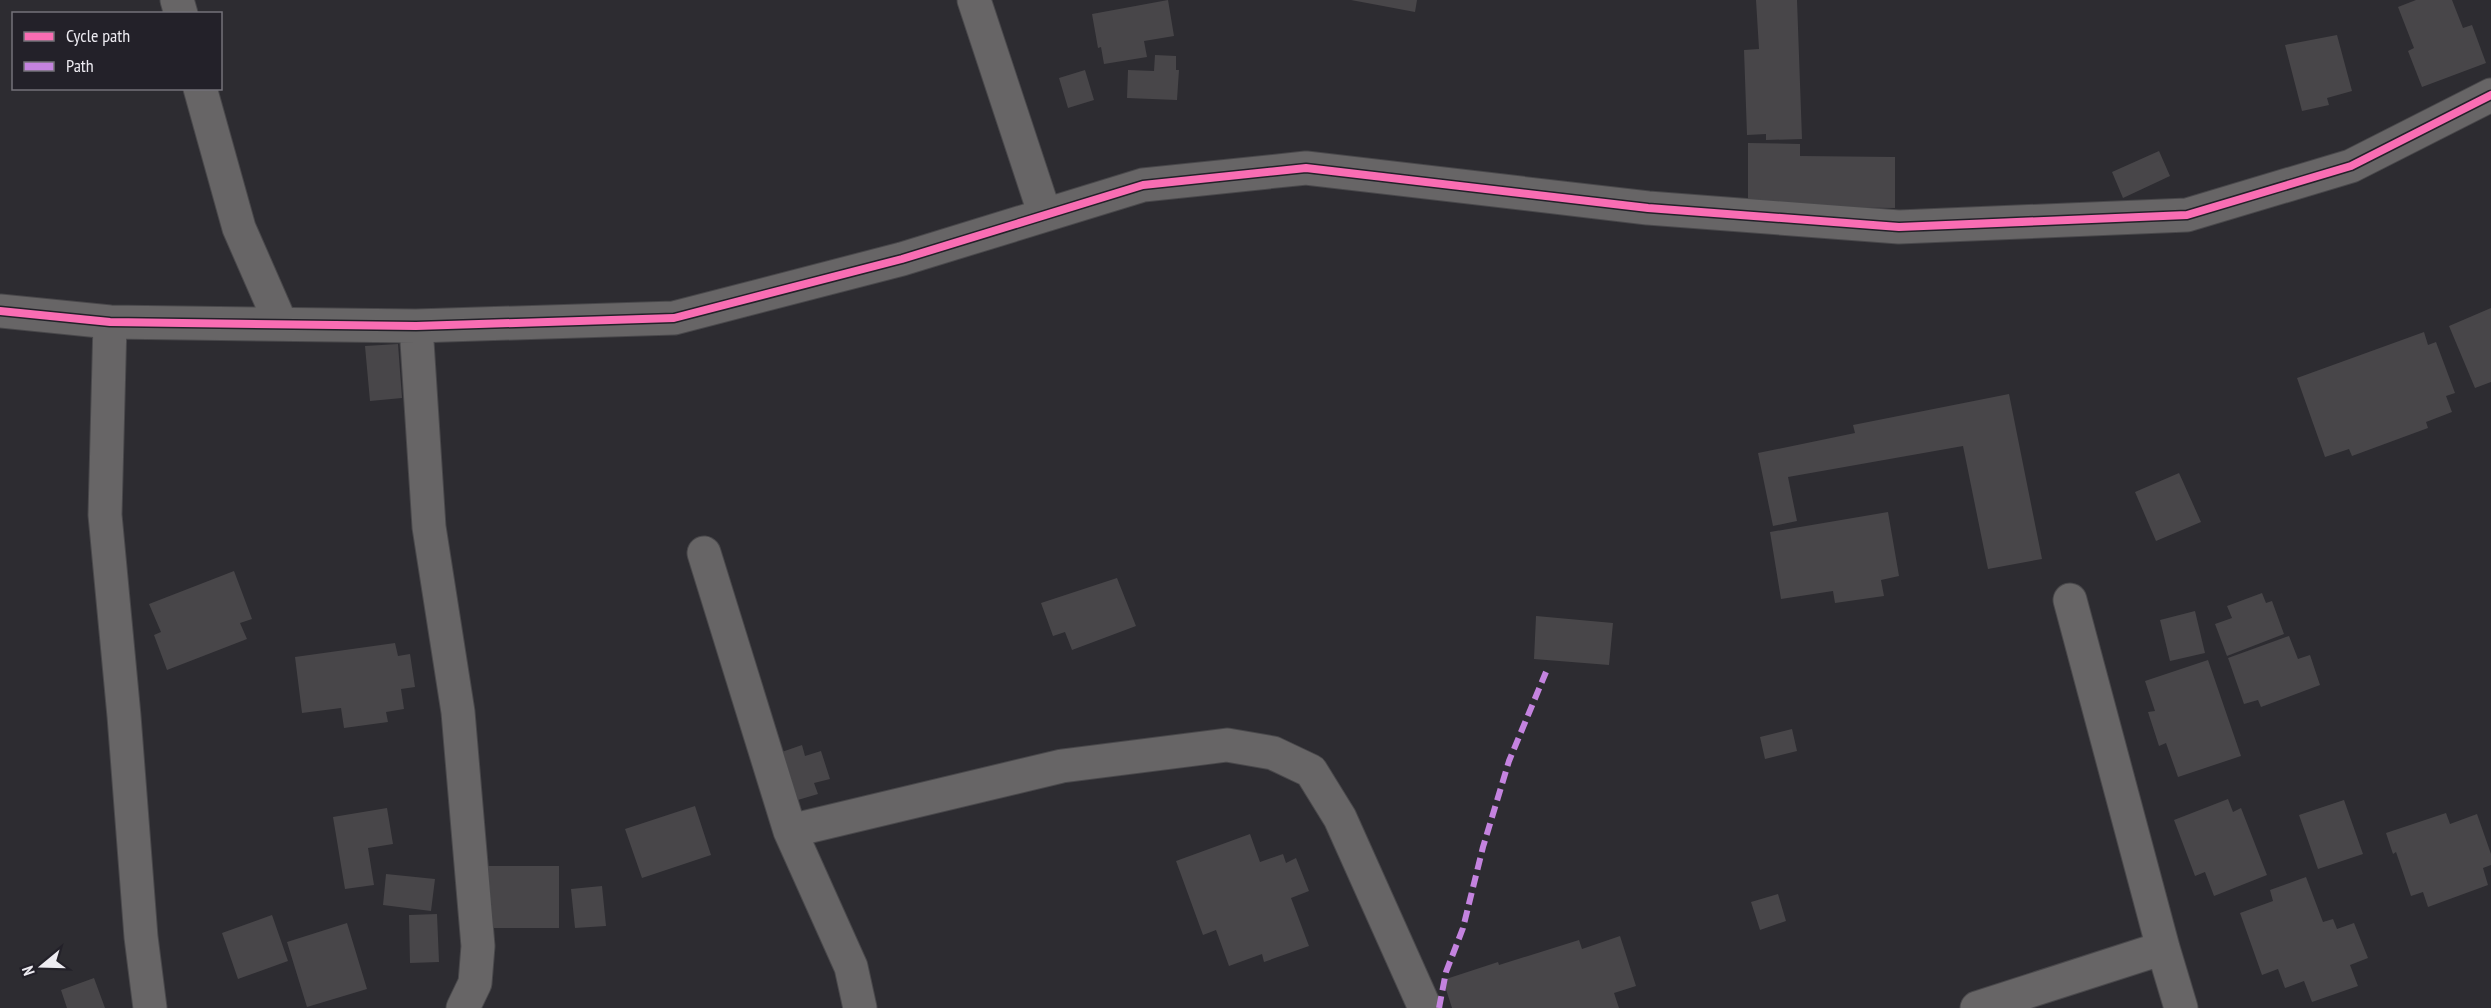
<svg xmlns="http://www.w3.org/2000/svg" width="2491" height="1008" font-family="'PT Sans Narrow',sans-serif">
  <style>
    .building { fill: #484649 }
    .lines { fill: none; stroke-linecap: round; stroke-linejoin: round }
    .minor-casing { stroke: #49484b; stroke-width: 35 }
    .minor { stroke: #676566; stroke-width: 33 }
    .quiet { stroke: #c483df; stroke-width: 6; stroke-dasharray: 12 6; stroke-linecap: butt }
    .cycleway-casing { stroke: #232129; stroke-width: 11 }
    .cycleway { stroke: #f96db3; stroke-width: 8 }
  </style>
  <rect width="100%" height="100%" fill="#2d2c31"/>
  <path class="building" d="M1168,0L1174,36L1144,41L1147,57L1104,64L1101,47L1098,48L1092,14Z
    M1351,0H1417L1415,12Z
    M1756,0H1797L1802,139L1766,140V134L1747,135L1744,50L1759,49Z
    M2416,0H2452L2463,28L2472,25L2486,63L2422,87L2408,51L2414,48L2398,7Z
    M2337,35L2352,91L2327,98L2329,105L2302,111L2285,45Z
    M1155,55L1176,56V70H1179L1177,100L1127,98L1128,70L1154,71Z
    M1085,70L1094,100L1068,108L1059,78Z
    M1748,143L1800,144V156L1895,157V208L1748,206Z
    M2159,151L2170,176L2123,198L2112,172Z
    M2491,308V382L2475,388L2449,326Z
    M2424,332L2428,345L2436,342L2455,393L2446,396L2452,412L2426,422L2428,428L2352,456L2349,449L2325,457L2297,378Z
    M398,344L402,398L370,401L365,346Z
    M2009,394L2042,559L1988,569L1963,446L1788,477L1797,521L1773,526L1758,453L1855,433L1853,425Z
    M2179,473L2201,522L2156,541L2135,492Z
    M1888,512L1899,576L1881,580L1884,596L1835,603L1833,591L1781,599L1770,532Z
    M234,571L252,619L240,623L247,639L167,670L154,635L161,632L149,604Z
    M1117,578L1136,626L1072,650L1065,632L1053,636L1041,603Z
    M2262,593L2266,603L2272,601L2284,634L2227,656L2215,624L2232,618L2227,606Z
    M2195,611L2205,653L2170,661L2160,620Z
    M1536,616L1613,623L1609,665L1534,659Z
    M2289,636L2298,659L2310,655L2320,685L2261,707L2258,700L2244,704L2228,658Z
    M395,643L398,656L410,654L415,687L401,689L404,709L386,712L388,722L344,728L341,708L302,713L295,657Z
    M2208,660L2241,756L2178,777L2166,743L2159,746L2148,712L2155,711L2145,681Z
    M1792,729L1797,751L1765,759L1760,737Z
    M802,745L805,756L821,751L830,779L814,783L818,794L791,802L776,754Z
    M2228,799L2233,812L2241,808L2267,875L2214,896L2205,872L2195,876L2174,820Z
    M2344,800L2363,854L2318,869L2299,815Z
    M695,806L711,855L642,878L625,829Z
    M387,808L393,844L368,848L374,885L345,889L333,817Z
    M2446,813L2450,824L2477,814L2491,854V865L2483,868L2488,885L2428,907L2423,892L2411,896L2396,852L2393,854L2386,833Z
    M1250,834L1260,862L1283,854L1286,863L1296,858L1309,891L1291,898L1309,946L1264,962L1262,954L1229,966L1216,930L1203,935L1176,861Z
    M483,866H559V928H483Z
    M386,874L435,879L431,911L383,905Z
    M2306,877L2323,922L2333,919L2337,929L2354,923L2368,958L2350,965L2358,986L2312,1002L2304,981L2285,988L2278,969L2262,975L2240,913L2273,901L2270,890Z
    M602,886L606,926L575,928L571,889Z
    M1778,894L1786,921L1760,930L1751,902Z
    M437,914L439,962L410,963L409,915Z
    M272,915L288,961L238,979L222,933Z
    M347,923L367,989L307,1007L287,942Z
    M1620,936L1636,986L1614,993L1619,1008H1452L1443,980L1498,962L1499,965L1579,940L1582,949Z
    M94,978L105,1008H67L61,990Z"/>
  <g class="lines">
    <g class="minor-casing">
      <path id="minor" d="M177,0L181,14
        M974,0L1045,215
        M200,88L239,228L281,324
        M0,311L110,322L416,326L674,318L902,259L1143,185L1306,168L1648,208L1899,227L2187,215L2351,166L2491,95
        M110,322L105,515L124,716L141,937L150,1008
        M416,326L429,527L458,712L478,946L475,983L463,1008
        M704,553L790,831L851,967L860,1008
        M2070,600L2163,948L2181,1008
        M790,831L1062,766L1227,745L1273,753L1311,771L1340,818L1425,1008
        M1977,1008L2163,948"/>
    </g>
    <use href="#minor" class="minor"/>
    <path class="quiet" d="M1439,1008L1446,972L1463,928L1483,847L1509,761L1546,672"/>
    <g class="cycleway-casing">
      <path id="cycleway" d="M0,311L110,322L416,326L674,318L902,259L1143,185L1306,168L1648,208L1899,227L2187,215L2351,166L2491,95"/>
    </g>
    <use href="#cycleway" class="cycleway"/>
  </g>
  <rect x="12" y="12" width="210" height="78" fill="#232129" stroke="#747279" stroke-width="1.5"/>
  <rect x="24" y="32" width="30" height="9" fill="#f96db3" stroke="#747279" stroke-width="1.5"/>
  <text x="66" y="42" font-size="18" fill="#edebf1">Cycle path</text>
  <rect x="24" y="62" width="30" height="9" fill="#c483df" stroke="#747279" stroke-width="1.5"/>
  <text x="66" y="72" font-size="18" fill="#edebf1">Path</text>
  <g transform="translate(42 966) rotate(251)" stroke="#232129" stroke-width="4.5" paint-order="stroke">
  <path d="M0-4.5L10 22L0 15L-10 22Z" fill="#edebf1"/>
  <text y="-9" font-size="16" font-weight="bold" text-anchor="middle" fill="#edebf1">N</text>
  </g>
</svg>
